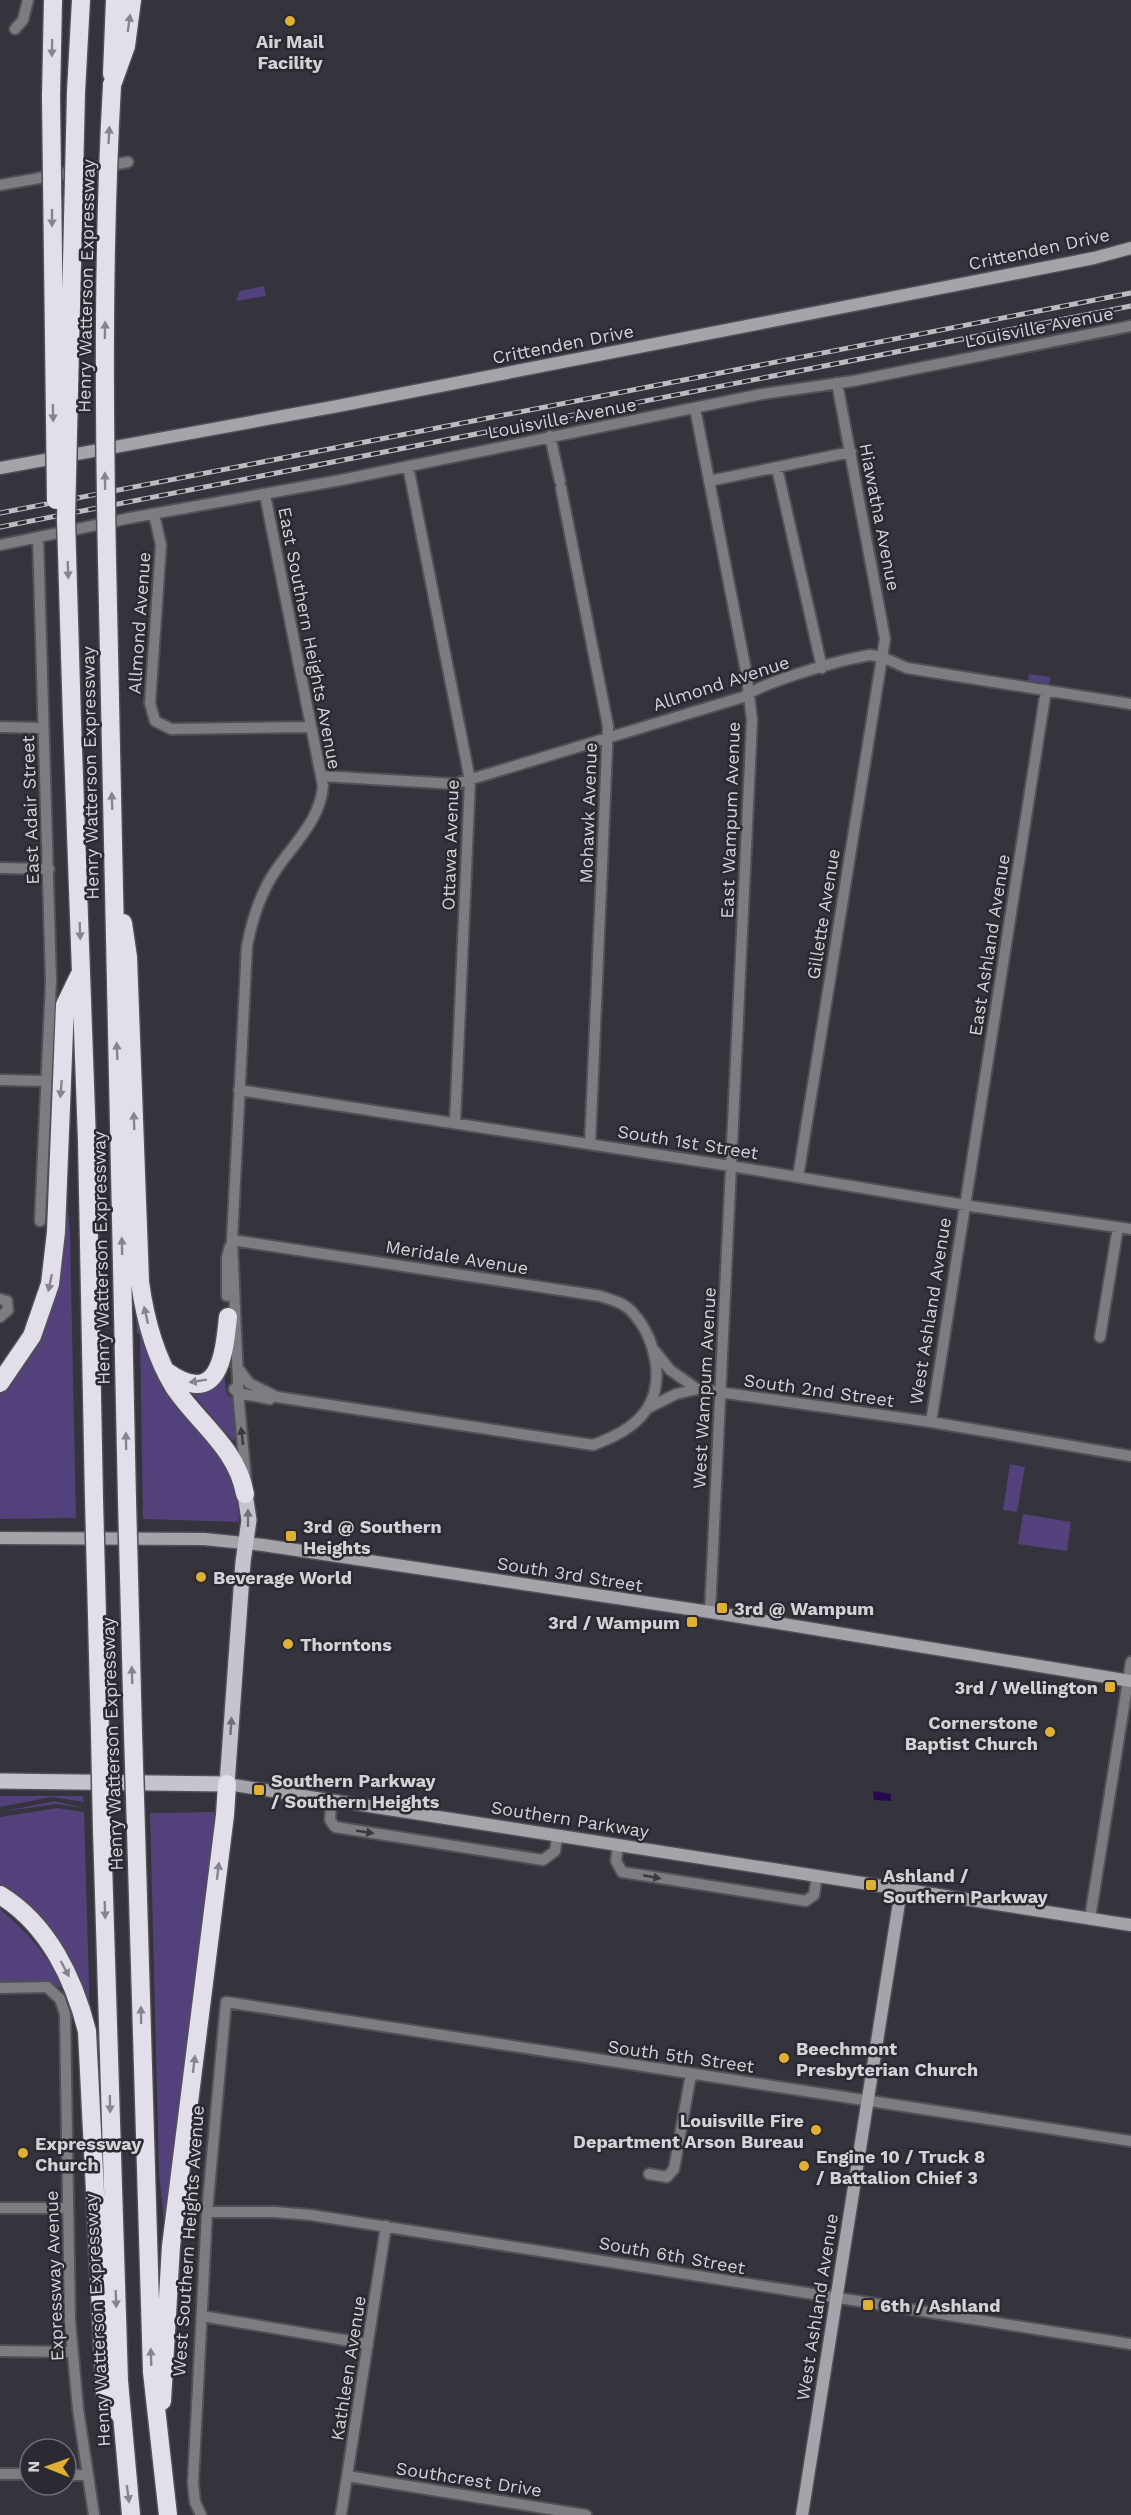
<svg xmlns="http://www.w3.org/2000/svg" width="1131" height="2515" font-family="'Work Sans',sans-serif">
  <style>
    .green { fill: #53417b }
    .water { fill: #280950 }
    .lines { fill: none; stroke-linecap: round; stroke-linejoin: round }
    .street-casing { stroke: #515057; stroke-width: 14 }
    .secondary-casing { stroke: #515057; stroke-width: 15 }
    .primary-casing { stroke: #515057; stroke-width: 18 }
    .highway-casing { stroke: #515057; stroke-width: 21 }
    .street { stroke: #7d7c80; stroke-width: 10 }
    .secondary { stroke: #a6a4ab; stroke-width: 12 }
    .primary { stroke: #c5c3cc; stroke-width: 15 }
    .highway { stroke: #e2dfea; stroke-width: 18 }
    .rail-casing { stroke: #bcbbc0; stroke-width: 5 }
    .rail { stroke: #2b2931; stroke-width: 3; stroke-dasharray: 9; stroke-linecap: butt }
    .highway-bridge-casing { stroke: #515057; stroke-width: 21; stroke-linecap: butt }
    .highway-bridge { stroke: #e2dfea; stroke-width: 18 }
    .oneway { fill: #86848e }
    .oneway2 { fill: #3b3a41 }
    .oneway3 { fill: #706e77 }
    .poi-dot { fill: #e0b034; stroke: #2b2931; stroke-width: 2 }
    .labels { text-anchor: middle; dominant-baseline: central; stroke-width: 5; stroke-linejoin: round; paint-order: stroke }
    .poi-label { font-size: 18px; font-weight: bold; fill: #d3d2d7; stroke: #2b2931; text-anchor: start }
    .street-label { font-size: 18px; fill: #d3d2d7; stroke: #2b2931 }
  </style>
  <rect width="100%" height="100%" fill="#35333b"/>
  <path class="green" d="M264,286L266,296L236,301L240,291Z
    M1029,674L1050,677V683L1028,682Z
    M66,1185L70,1234L76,1518L0,1519V1394L19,1371Z
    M136,1317L223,1458L237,1492L239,1522L143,1519L140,1335L137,1333Z
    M224,1374L227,1395L232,1397L236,1437L233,1441L190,1391Z
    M1010,1464L1025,1467L1017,1512L1003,1510Z
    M1023,1514L1071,1522L1067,1551L1018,1544Z
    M0,1796H83L84,1802L51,1797L0,1807Z
    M55,1801L84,1808L56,1804L0,1812Z
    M58,1808L84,1812L90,2019L85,2002L0,1888V1817Z
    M218,1812L167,2213L164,2221L159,2174L150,1813Z
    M0,1909C28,1932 49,1957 65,1990L47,1981H0Z"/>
  <path class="water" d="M873,1791L891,1794V1801L874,1800Z"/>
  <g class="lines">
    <g class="street-casing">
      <path id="street" d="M15,29L23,20L28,0
        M0,185L128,162
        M695,408L746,671L752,720L710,1612
        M550,436L560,481
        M408,466L470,780L455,1123
        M777,468L822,668
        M709,481L851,452
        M561,488L608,726L590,1144
        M154,514L161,545L150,703L155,721L171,729L311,727
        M38,537L51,981L40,1221
        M0,545L130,518L341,480L762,394L853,381L1131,326
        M0,727L43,728
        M322,776L455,784L743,697C766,681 840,660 870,655L882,657L907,668L1131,704
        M0,868L49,869
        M0,1080L46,1081
        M239,1090L731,1166L977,1207L1131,1229
        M798,1177L885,639L837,383
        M232,1240L600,1296C612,1300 625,1303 633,1313C654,1336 666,1380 647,1409C634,1428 614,1437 593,1445L277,1397L249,1383L237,1367
        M227,1296V1257L230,1246
        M0,1299L7,1301L8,1310L0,1317
        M1100,1337L1118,1227
        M655,1351L670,1370L697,1389
        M234,1389L238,1393L270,1399
        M648,1408L676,1394L697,1389L931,1422L1131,1456
        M931,1422L1046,690
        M246,1481L239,1403L232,1240L247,946C252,920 259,896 274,873C293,844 320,821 323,786L265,495
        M331,1801L330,1820L335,1827L543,1860L555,1851L557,1837
        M618,1846L616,1861L622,1872L806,1901L814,1895L817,1876
        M1090,1918L1131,1662
        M0,1988L47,1987L60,1999L65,2014L70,2321L78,2409L94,2515
        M649,2174L667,2177L674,2169L691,2074
        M0,2208H68
        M207,2212H274L311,2215L1131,2344
        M202,2316L368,2344
        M0,2351L72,2352
        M0,2474H30
        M66,2475H87
        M347,2476L586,2515
        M201,2515L195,2502L193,2483L207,2212L226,2002L1131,2141
        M341,2515L386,2226"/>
    </g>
    <g class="secondary-casing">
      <path id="secondary" d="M0,468L338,406L1094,258L1131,248
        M0,1538L204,1539L263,1545L710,1612L1131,1681
        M227,1784L1131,1925
        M802,2515L901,1890"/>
    </g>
    <g class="primary-casing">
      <path id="primary" d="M0,1781L227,1784L243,1562L249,1520L245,1494"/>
    </g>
    <g class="highway-casing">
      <path id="highway" d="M112,74L115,0
        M112,85L126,46L132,0
        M76,92L81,0
        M51,97L53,0
        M107,560L127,1500
        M72,721L87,1141L94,1499
        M123,923L128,957L140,1282C145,1319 154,1354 174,1387C198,1423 237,1448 245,1494
        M166,1371C219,1409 224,1356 228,1317
        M0,1383L32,1336L50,1284L56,1232L65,1005L79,976
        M96,1577L100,1733
        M129,1577L133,1733
        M102,1830L119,2381L131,2515
        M136,1830L152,2372L168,2515
        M0,1895C48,1924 74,1979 87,2031L105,2392L121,2416
        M162,2401L171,2246L225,1815L227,1784"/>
    </g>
    <use href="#street" class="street"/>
    <use href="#secondary" class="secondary"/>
    <use href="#primary" class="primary"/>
    <use href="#highway" class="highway"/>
    <g class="rail-casing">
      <path id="rail" d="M0,513L1131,293
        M0,527L1131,306"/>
    </g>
    <use href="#rail" class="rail"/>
    <g class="highway-bridge-casing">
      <path id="highway-bridge" d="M51,97L56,500
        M107,560C104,402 103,243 112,85
        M72,721L66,519L76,92
        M94,1499L96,1577
        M127,1500L129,1577
        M100,1733L102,1830
        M133,1733L136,1830"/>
    </g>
    <use href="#highway-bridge" class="highway-bridge"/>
  </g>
  <defs><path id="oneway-solid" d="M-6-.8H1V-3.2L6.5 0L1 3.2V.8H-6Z" transform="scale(1.5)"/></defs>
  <g class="oneway">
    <use href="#oneway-solid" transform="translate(129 23) rotate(-82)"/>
    <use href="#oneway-solid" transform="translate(52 48) rotate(91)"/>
    <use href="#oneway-solid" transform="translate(109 135) rotate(-87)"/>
    <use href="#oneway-solid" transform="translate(52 218) rotate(90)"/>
    <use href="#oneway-solid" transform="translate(105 330) rotate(-89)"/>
    <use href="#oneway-solid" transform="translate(53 413) rotate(89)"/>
    <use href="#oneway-solid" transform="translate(105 481) rotate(-91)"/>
    <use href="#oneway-solid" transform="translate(68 570) rotate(88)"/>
    <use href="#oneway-solid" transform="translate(112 801) rotate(-92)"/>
    <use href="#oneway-solid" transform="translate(80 931) rotate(88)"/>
    <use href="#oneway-solid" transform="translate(117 1051) rotate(-93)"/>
    <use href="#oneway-solid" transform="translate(61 1089) rotate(95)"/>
    <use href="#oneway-solid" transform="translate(134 1121) rotate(-92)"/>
    <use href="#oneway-solid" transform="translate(122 1246) rotate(-91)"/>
    <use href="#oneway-solid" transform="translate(50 1283) rotate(102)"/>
    <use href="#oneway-solid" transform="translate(146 1315) rotate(-103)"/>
    <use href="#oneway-solid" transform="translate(198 1381) rotate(171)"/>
    <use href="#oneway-solid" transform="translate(126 1441) rotate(-91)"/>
    <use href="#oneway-solid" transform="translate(132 1675) rotate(-92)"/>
    <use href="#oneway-solid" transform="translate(218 1871) rotate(-83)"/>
    <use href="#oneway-solid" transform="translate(105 1910) rotate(88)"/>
    <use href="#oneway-solid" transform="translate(65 1969) rotate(62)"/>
    <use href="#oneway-solid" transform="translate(141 2015) rotate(-91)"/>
    <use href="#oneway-solid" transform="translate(194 2064) rotate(-83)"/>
    <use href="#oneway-solid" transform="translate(110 2104) rotate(89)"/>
    <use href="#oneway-solid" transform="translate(116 2299) rotate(88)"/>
    <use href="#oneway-solid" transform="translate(151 2357) rotate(-92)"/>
    <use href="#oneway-solid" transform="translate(128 2494) rotate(82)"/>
  </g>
  <g class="oneway2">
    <use href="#oneway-solid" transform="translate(242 1436) rotate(-97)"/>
    <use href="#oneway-solid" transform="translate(365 1832) rotate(9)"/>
    <use href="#oneway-solid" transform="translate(652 1877) rotate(11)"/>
  </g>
  <g class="oneway3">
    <use href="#oneway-solid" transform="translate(248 1518) rotate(-90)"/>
    <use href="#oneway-solid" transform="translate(231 1726) rotate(-86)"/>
  </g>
  <g class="poi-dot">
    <circle cx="290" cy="21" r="6"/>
    <rect x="285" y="1530" width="12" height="12" rx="3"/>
    <circle cx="201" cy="1577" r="6"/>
    <rect x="716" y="1602" width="12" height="12" rx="3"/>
    <rect x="686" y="1616" width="12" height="12" rx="3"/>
    <circle cx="288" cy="1644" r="6"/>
    <rect x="1104" y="1681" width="12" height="12" rx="3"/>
    <circle cx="1050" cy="1732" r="6"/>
    <rect x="253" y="1784" width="12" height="12" rx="3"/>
    <rect x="865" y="1879" width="12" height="12" rx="3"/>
    <circle cx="784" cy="2058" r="6"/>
    <circle cx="816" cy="2130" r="6"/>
    <circle cx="23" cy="2153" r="6"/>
    <circle cx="804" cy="2166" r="6"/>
    <rect x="862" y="2299" width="12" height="12" rx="3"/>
  </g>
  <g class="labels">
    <g class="poi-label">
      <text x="290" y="41" text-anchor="middle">Air Mail<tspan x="290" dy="21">Facility</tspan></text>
      <text x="303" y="1526">3rd @ Southern<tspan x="303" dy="21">Heights</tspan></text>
      <text x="213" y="1577">Beverage World</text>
      <text x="734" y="1608">3rd @ Wampum</text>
      <text x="680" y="1622" text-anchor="end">3rd / Wampum</text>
      <text x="300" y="1644">Thorntons</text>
      <text x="1098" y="1687" text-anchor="end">3rd / Wellington</text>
      <text x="1038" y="1722" text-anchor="end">Cornerstone<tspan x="1038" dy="21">Baptist Church</tspan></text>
      <text x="271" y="1780">Southern Parkway<tspan x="271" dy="21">/ Southern Heights</tspan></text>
      <text x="883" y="1875">Ashland /<tspan x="883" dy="21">Southern Parkway</tspan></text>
      <text x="796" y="2048">Beechmont<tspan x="796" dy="21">Presbyterian Church</tspan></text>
      <text x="804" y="2120" text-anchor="end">Louisville Fire<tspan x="804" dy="21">Department Arson Bureau</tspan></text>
      <text x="35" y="2143">Expressway<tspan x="35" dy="21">Church</tspan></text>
      <text x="816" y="2156">Engine 10 / Truck 8<tspan x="816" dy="21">/ Battalion Chief 3</tspan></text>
      <text x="880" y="2305">6th / Ashland</text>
    </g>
    <g class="street-label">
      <text transform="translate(1039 249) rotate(-12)">Crittenden Drive</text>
      <text transform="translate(86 286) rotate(-89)">Henry Watterson Expressway</text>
      <text transform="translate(1039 327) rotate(-11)">Louisville Avenue</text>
      <text transform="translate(563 344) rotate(-11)">Crittenden Drive</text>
      <text transform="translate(562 418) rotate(-11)">Louisville Avenue</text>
      <text transform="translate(880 517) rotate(79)">Hiawatha Avenue</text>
      <text transform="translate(139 623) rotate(-86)">Allmond Avenue</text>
      <text transform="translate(310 638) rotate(79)">East Southern Heights Avenue</text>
      <text transform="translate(721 683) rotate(-18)">Allmond Avenue</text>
      <text transform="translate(90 773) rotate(-91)">Henry Watterson Expressway</text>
      <text transform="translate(30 810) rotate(-92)">East Adair Street</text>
      <text transform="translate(588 813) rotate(-88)">Mohawk Avenue</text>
      <text transform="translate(730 820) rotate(-88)">East Wampum Avenue</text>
      <text transform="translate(450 845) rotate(-88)">Ottawa Avenue</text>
      <text transform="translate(823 914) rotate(-81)">Gillette Avenue</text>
      <text transform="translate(989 945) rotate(-81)">East Ashland Avenue</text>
      <text transform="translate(688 1142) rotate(9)">South 1st Street</text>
      <text transform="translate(457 1257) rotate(9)">Meridale Avenue</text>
      <text transform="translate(101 1258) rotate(-91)">Henry Watterson Expressway</text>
      <text transform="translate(930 1311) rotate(-81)">West Ashland Avenue</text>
      <text transform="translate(704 1388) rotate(-87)">West Wampum Avenue</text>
      <text transform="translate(819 1390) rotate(8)">South 2nd Street</text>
      <text transform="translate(570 1574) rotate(9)">South 3rd Street</text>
      <text transform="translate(112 1744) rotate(-92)">Henry Watterson Expressway</text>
      <text transform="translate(570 1819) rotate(9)">Southern Parkway</text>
      <text transform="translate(681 2056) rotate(8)">South 5th Street</text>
      <text transform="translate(188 2241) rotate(-86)">West Southern Heights Avenue</text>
      <text transform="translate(672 2255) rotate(10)">South 6th Street</text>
      <text transform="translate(54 2276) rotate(-92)">Expressway Avenue</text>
      <text transform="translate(817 2307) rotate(-81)">West Ashland Avenue</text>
      <text transform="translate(97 2320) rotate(-93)">Henry Watterson Expressway</text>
      <text transform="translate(348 2368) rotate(-81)">Kathleen Avenue</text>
      <text transform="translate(469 2479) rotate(9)">Southcrest Drive</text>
    </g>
  </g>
  <g transform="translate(48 2467) rotate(271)"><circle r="28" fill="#2b2931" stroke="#6e6d73" stroke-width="1.5"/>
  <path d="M0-4.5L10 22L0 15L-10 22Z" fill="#e0b034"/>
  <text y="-9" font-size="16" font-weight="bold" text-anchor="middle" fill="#d3d2d7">N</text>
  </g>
</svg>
